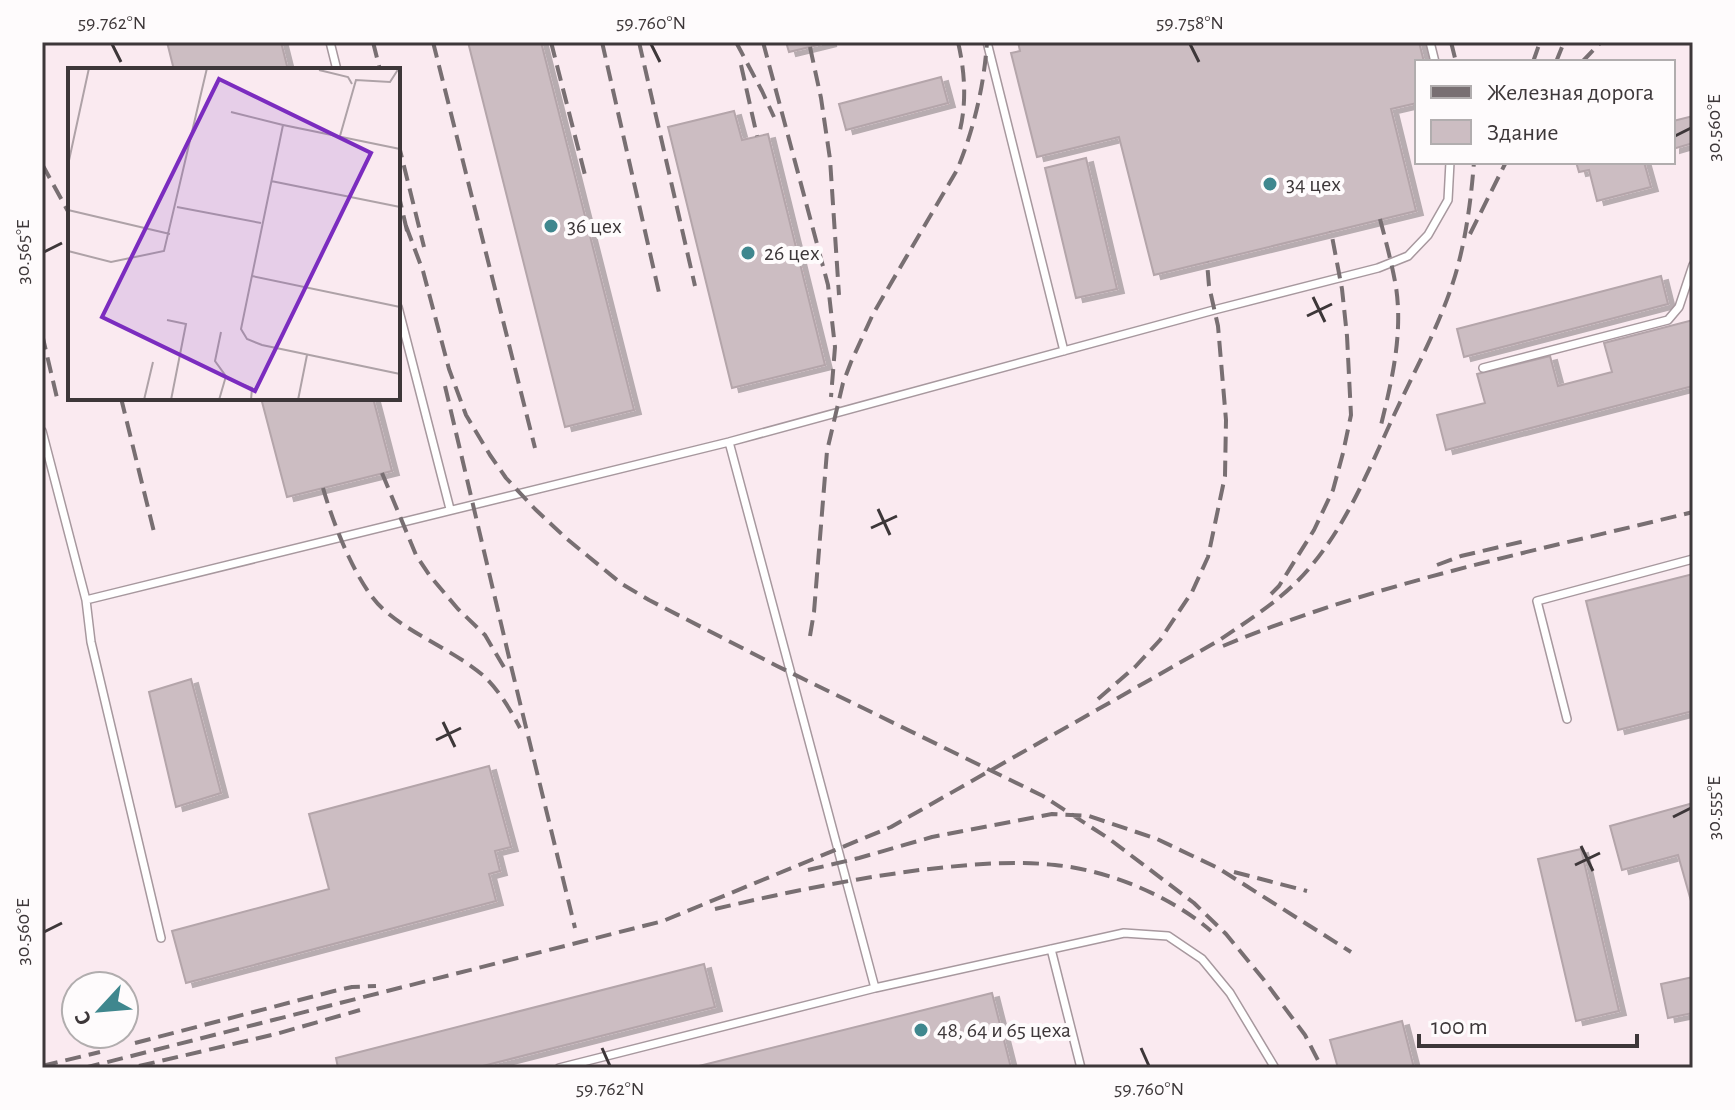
<svg xmlns="http://www.w3.org/2000/svg" width="1735" height="1110" font-family="'Alegreya Sans',sans-serif">
  <style>
    .building { fill: #ccbdc2; stroke: #b4a5aa; stroke-width: 2; filter: url(#shadow) }
    .lines { fill: none; stroke-linecap: round; stroke-linejoin: round }
    .service-casing { stroke: #a7989e; stroke-width: 10 }
    .service { stroke: #fff; stroke-width: 7 }
    .rail { stroke: #786f72; stroke-width: 4; stroke-dasharray: 16 8; stroke-linecap: butt }
    .ticks { fill: none; stroke: #3d3739; stroke-width: 3 }
    .poi-dot { fill: #3f878e; stroke: #fefbfc; stroke-width: 3 }
    .labels { text-anchor: middle; dominant-baseline: central; stroke-width: 8; stroke-linejoin: round; paint-order: stroke }
    .poi-label { font-size: 22px; fill: #3d3739; stroke: #fefbfc; text-anchor: start }
    .inset-road { fill: none; stroke: #aea2a7; stroke-width: 2 }
    .view { fill: #7b2cbf; fill-opacity: 0.15; stroke: #7b2cbf; stroke-width: 4 }
    .inset-edge { fill: none; stroke: #3d3739; stroke-width: 4 }
    .neatline { fill: none; stroke: #3d3739; stroke-width: 3 }
    .ticks-label { font-size: 20px; text-anchor: middle; fill: #3d3739 }
  </style>
  <defs>
    <filter id="shadow"><feDropShadow dx="7" dy="4" stdDeviation="0" flood-color="#0004"/></filter>
  </defs>
  <rect width="100%" height="100%" fill="#faeaf0"/>
  <path class="building" d="M167,42H281L288,70H174Z
    M468,42H541L634,410L565,427Z
    M786,42H830L789,52Z
    M1018,42H1419L1424,62H1417V103L1391,109L1416,211L1154,275L1119,137L1037,157L1011,53L1020,51Z
    M941,77L948,103L846,130L839,104Z
    M734,111L742,140L768,134L825,365L732,388L668,127Z
    M1693,116V143L1673,149V121Z
    M1086,158L1117,289L1076,298L1045,168Z
    M1576,162H1644L1651,187L1597,201L1589,170L1579,172Z
    M1661,276L1668,304L1464,357L1457,329Z
    M1693,320V386L1446,450L1437,415L1485,403L1477,374L1550,356L1558,386L1612,372L1604,343Z
    M261,398H373L392,471L287,497Z
    M1693,574V711L1618,730L1586,601Z
    M191,679L221,793L176,807L149,692Z
    M489,766L511,847L495,851L500,871L489,874L496,901L186,983L172,931L329,889L309,814Z
    M1693,803V908L1678,855L1622,870L1610,826Z
    M1581,849L1619,1011L1576,1021L1538,859Z
    M704,964L715,1007L475,1068H338L336,1058Z
    M1693,977V1013L1668,1018L1661,984Z
    M992,993L1011,1068H691Z
    M1402,1021L1414,1068H1338L1330,1040Z"/>
  <g class="lines">
    <g class="service-casing">
      <path id="service" d="M330,42L337,70
        M987,42L1064,351
        M1430,42L1435,62
        M398,307L450,509
        M1483,368L1668,320L1679,307L1693,265
        M42,431L86,600L729,442L1214,310L1378,268L1408,256L1428,235L1448,200L1450,162
        M729,442L875,988
        M86,600L91,642L161,938
        M1567,719L1537,601L1693,559
        M1051,949L1081,1068
        M559,1068L875,988L1124,933L1168,936L1202,959L1230,993L1275,1068"/>
    </g>
    <use href="#service" class="service"/>
    <path class="rail" d="M373,42L380,70
      M433,42L535,448
      M551,42L586,179
      M602,42L660,297
      M639,42L695,286
      M736,42L762,91L774,117
      M763,42L828,285L835,347L831,397
      M958,42C965,72 967,104 959,134
      M1451,42L1456,62
      M810,47L821,98L830,159L839,295
      M1533,62L1540,42
      M1556,62L1564,42
      M1582,62L1601,42
      M741,65L757,136
      M398,142L424,247
      M42,164L70,215
      M398,192L408,235
      M1380,219C1386,242 1392,264 1396,287C1403,334 1392,380 1381,425
      M406,226L423,271L449,369L466,415L490,455L506,478L535,509L567,539L622,584L649,600L777,666L1043,796L1108,838L1194,903L1226,934L1264,980L1305,1035L1322,1068
      M1470,234L1506,162
      M42,334L57,398
      M445,386L512,670L575,928
      M121,398L154,532
      M382,473L416,555L430,576L458,609L485,635L505,669
      M323,488C333,523 356,584 383,609C413,636 454,650 485,677C500,692 510,709 520,728
      M1437,565L1461,556L1529,540
      M1271,594L1279,586L1314,530L1333,490L1343,453L1351,415L1347,336L1342,289L1331,231
      M810,636L814,612L827,451L843,383L851,362L873,314L957,170C974,129 984,86 987,42
      M1223,646C1374,583 1535,551 1693,512
      M1098,699L1135,667L1160,640L1192,592L1208,557L1225,476L1226,420L1218,326L1209,286L1207,262
      M808,870L859,858L932,837L1052,814L1089,816L1157,839L1218,868L1351,952
      M1234,872L1307,891
      M715,909C783,893 851,879 920,870C964,865 1010,860 1055,865C1108,870 1171,896 1211,931
      M135,1043L334,991L352,987L376,986
      M42,1066L100,1052
      M139,1066L276,1034L360,1010
      M84,1068L663,921L891,827L1218,641C1252,618 1286,597 1312,565C1346,524 1367,474 1389,426C1411,377 1439,328 1455,276C1466,239 1471,200 1474,162"/>
  </g>
  <path class="ticks" d="M112,44L121,62M651,44L660,62M1190,44L1199,62M1673,137L1691,128M44,252L62,243M1313,297L1325,322M1307,316L1332,304M878,509L890,535M871,528L897,516M443,722L455,747M436,740L461,728M1673,817L1691,808M1581,846L1593,871M1575,865L1600,853M44,932L62,923M602,1048L610,1066M1141,1048L1149,1066"/>
  <g class="poi-dot">
    <circle cx="1270" cy="184" r="8"/>
    <circle cx="551" cy="226" r="8"/>
    <circle cx="748" cy="253" r="8"/>
    <circle cx="921" cy="1030" r="8"/>
  </g>
  <g class="labels">
    <g class="poi-label">
      <text x="1286" y="184">34 цех</text>
      <text x="567" y="226">36 цех</text>
      <text x="764" y="253">26 цех</text>
      <text x="937" y="1030">48, 64 и 65 цеха</text>
    </g>
  </g>
  <g transform="translate(68 68)">
    <rect width="332" height="332" fill="#faeaf0"/>
    <path class="inset-road" d="M251,2L280,9L284,16M163,44L215,57M272,68L288,12L322,14L331,0M332,81L215,57L173,261L179,271L194,277L332,306M0,97L21,0M203,113L332,139M109,139L193,155M0,142L102,166M0,183L43,194L96,183L139,0M184,208L332,239M99,252L118,256L103,332M153,264L147,293L160,311L184,320L183,332M76,332L85,294M151,332L158,308M230,332L239,287"/>
    <path class="view" d="M151,11L303,85L187,323L34,249Z"/>
    <rect width="332" height="332" class="inset-edge"/>
  </g>
  <rect width="1735" height="1110" fill="none" stroke="#fefbfc" stroke-width="88"/>
  <rect x="1415" y="60" width="260" height="104" fill="#fefbfc" stroke="#b1adae" stroke-width="2"/>
  <rect x="1431" y="86" width="40" height="12" fill="#786f72" stroke="#b1adae" stroke-width="2"/>
  <text x="1487" y="100" font-size="24" fill="#3d3739">Железная дорога</text>
  <rect x="1431" y="120" width="40" height="24" fill="#ccbdc2" stroke="#b1adae" stroke-width="2"/>
  <text x="1487" y="140" font-size="24" fill="#3d3739">Здание</text>
  <g transform="translate(100 1010) rotate(244)"><circle r="38" fill="#fefbfc" stroke="#b1adae" stroke-width="2"/>
  <path d="M0-6L14 30L0 20L-14 30Z" fill="#3f878e"/>
  <text y="-12" font-size="22" font-weight="bold" text-anchor="middle" fill="#3d3739">С</text>
  </g>
  <path d="M1419 1034v12h218v-12" fill="none" stroke="#3d3739" stroke-width="4"/>
  <text x="1431" y="1034" font-size="24" fill="#3d3739" stroke="#fefbfc" stroke-width="6" paint-order="stroke">100 m</text>
  <rect x="44" y="44" width="1647" height="1022" class="neatline"/>
  <g class="ticks-label">
    <text x="112" y="29">59.762°N</text>
    <text x="651" y="29">59.760°N</text>
    <text x="1190" y="29">59.758°N</text>
    <text transform="translate(1713 128) rotate(-90)" y="7">30.560°E</text>
    <text transform="translate(22 252) rotate(-90)" y="7">30.565°E</text>
    <text transform="translate(1713 808) rotate(-90)" y="7">30.555°E</text>
    <text transform="translate(22 932) rotate(-90)" y="7">30.560°E</text>
    <text x="610" y="1095">59.762°N</text>
    <text x="1149" y="1095">59.760°N</text>
  </g>
</svg>
